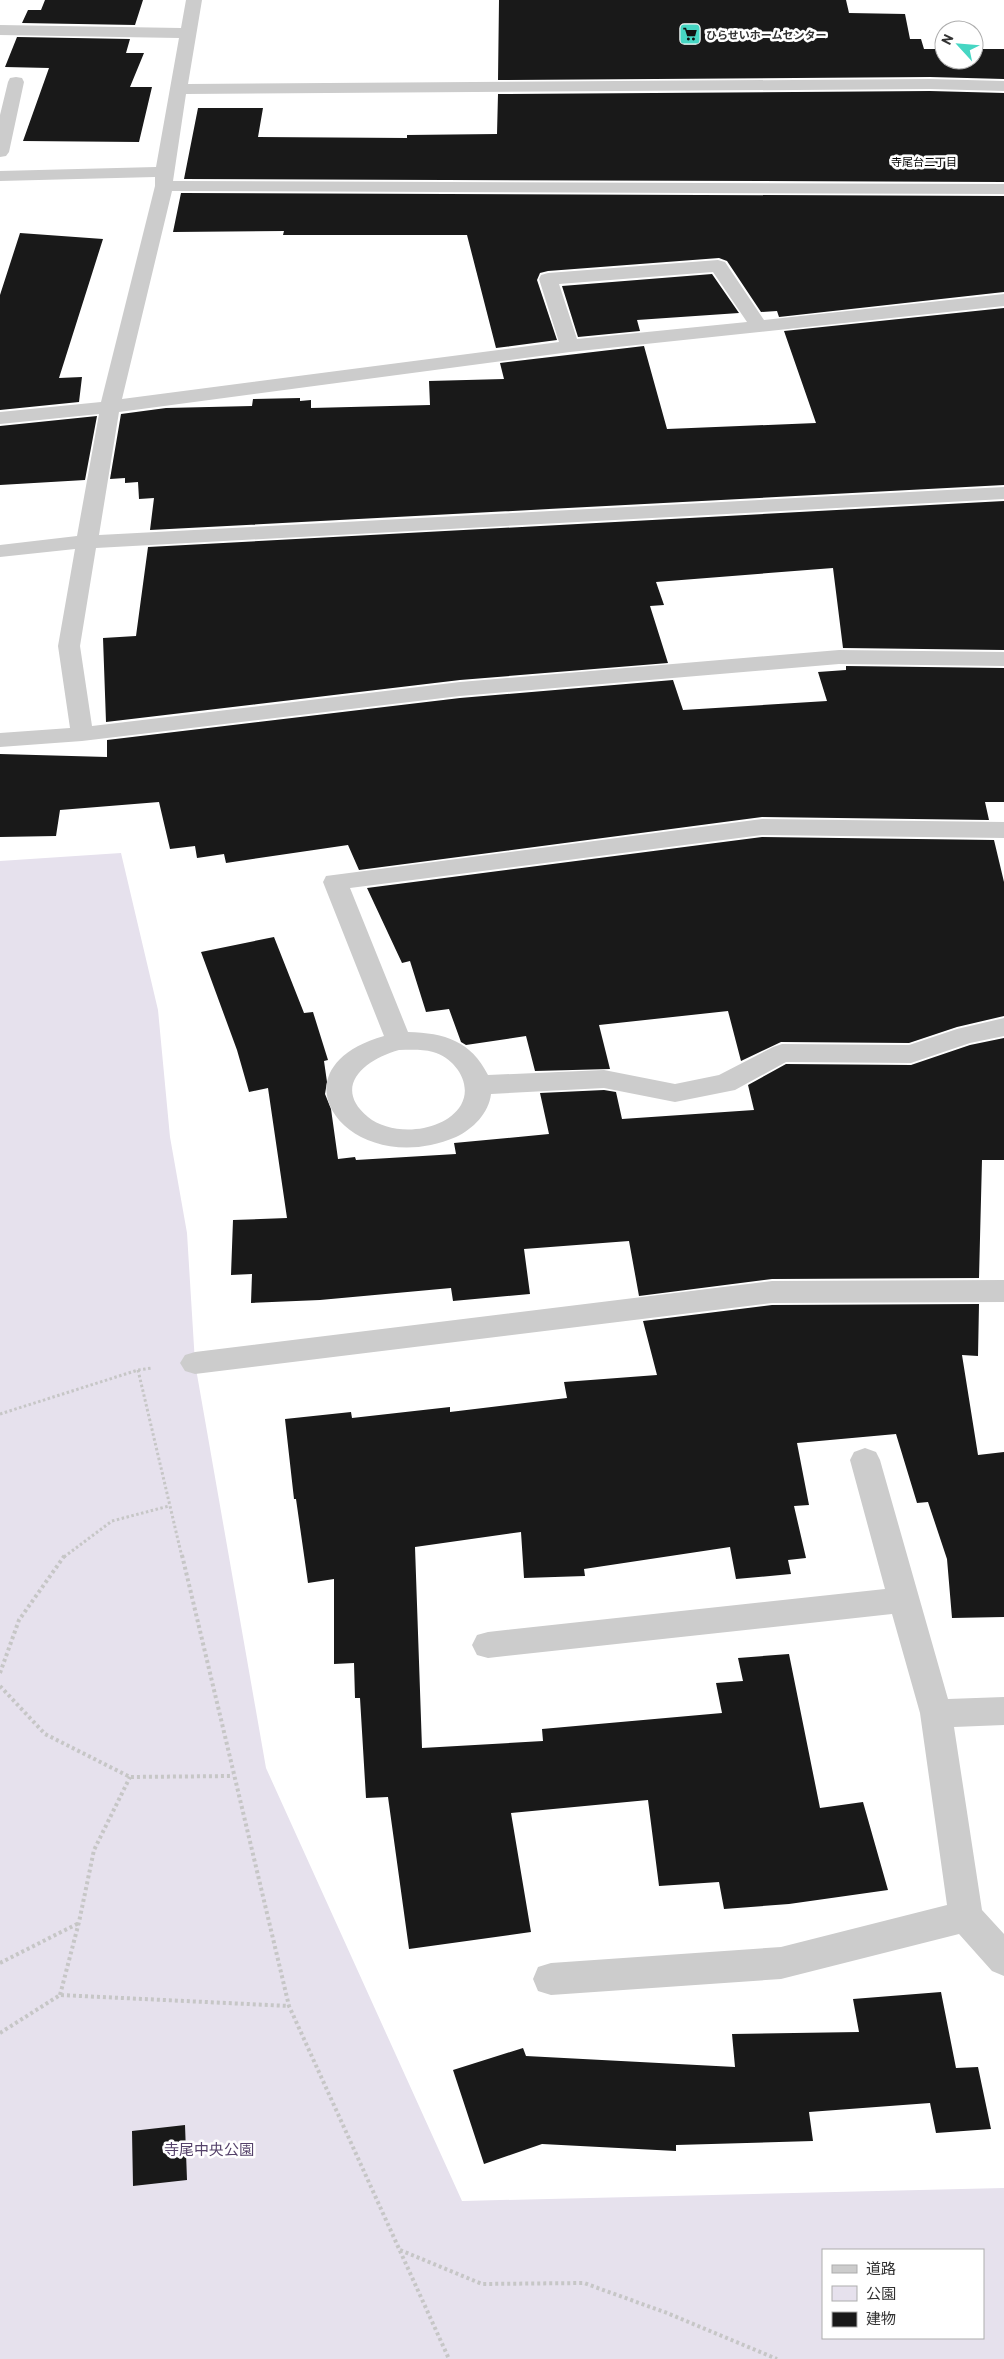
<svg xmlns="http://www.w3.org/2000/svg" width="1004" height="2359" font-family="Barlow,'Noto Sans JP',sans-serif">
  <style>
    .green { fill: #e6e1ed; fill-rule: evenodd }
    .building { fill: #191919 }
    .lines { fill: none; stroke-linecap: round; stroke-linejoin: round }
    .path-far1 { stroke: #c6c6c6; stroke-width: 3; stroke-dasharray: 2.5 2.5; stroke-linecap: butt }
    .path { stroke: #c6c6c6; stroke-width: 4; stroke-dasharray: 3 3; stroke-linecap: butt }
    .minor { fill: #ccc; fill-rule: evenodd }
    .labels { text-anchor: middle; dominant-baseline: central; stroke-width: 5; stroke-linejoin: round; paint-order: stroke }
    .far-poi-label { font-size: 11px; font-weight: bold; fill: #323232; stroke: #fff; text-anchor: start }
    .far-neighbourhood-label { font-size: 11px; fill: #000; stroke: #fff }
    .near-park-label { font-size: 15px; fill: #55426a; stroke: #fff }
  </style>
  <rect width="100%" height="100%" fill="#fff"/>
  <path class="green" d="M121,853L158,1010L170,1137L187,1233L195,1363L266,1768L462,2201L1004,2188V2359H0V861ZM823,2250H983V2338H823Z"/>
  <path class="building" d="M45,0H143L135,25L22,23L28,10H41Z
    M499,0H846L849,13L905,14L910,39H921L924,49H944V60H974V49H1004V79L930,77L498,80Z
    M17,37L130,39L126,53H144L130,87H152L139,142L23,141L49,68L5,67Z
    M930,91L1004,93V182L184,179L198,108H263L258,137L407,138V135L497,134L498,94Z
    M181,193L1004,196V292L779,317L777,311L761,312L727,261L719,258L548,271L540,273L537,280L557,340L496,348L467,235H283L284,231L173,232Z
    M20,233L103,239L59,378L82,377L79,402L0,410V295Z
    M712,274L739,313L637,320L640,331L578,337L562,286Z
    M1004,308V485L150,530L154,498L139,499L138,482L125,483V478L110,479L121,414L166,408L252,406L253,399L300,398V401L311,400V408L430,405L429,381L504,379L500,363L644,346L667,429L816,423L784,331Z
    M97,416L85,480L0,485V426Z
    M1004,501V650L843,648L833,568L656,582L664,605L650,606L668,663L460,680L106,722L103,638L136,636L148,547Z
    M846,666L1004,668V802H985L989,820L762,817L359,870L348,845L226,863L224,854L197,858L195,846L170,849L159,802L60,810L56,836L0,837V754L107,757V740L460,698L673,680L683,710L827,701L818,672L846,670Z
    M762,837L994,840L1004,882V1016L957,1027L909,1043L781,1042L741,1061L728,1011L599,1025L610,1069L535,1071L526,1036L466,1045L461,1042L449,1009L426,1012L410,961L402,963L367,888Z
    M274,937L304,1013L313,1012L328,1060L324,1061L327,1082L325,1094L331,1109L338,1159L355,1157L356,1160L456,1154L454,1143L549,1134L540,1093L604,1090L616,1092L622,1119L754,1110L748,1085L786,1064L911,1065L970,1045L1004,1038V1160H982L979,1278L772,1279L639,1296L629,1241L524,1249L530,1294L453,1301L451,1288L320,1300L251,1303L252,1274L231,1275L233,1220L287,1218L268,1088L249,1092L237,1050L201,952Z
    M979,1304L978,1356L962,1355L978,1455L1004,1452V1617L952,1618L947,1559L928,1502L917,1503L896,1434L797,1443L809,1505L794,1506L806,1558L788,1560L791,1574L736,1579L730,1547L584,1569L585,1576L524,1578L521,1532L415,1547L422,1748L543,1741L542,1729L722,1713L716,1683L743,1681L738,1658L789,1654L820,1808L863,1802L888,1890L789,1904L724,1909L719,1882L659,1886L648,1800L511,1813L531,1932L409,1949L388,1797L366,1798L360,1698H355L354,1663L334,1664V1579L308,1583L296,1499H294L285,1419L351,1412L352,1418L450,1407V1412L567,1398L564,1382L657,1375L643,1321L772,1305Z
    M941,1992L956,2068L978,2067L991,2129L936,2133L930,2103L809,2112L813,2141L676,2145V2151L542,2144L484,2164L453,2070L523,2048L526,2056L735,2067L732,2034L859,2032L853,1999Z
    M185,2125L187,2180L133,2186L132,2131Z"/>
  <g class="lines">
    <path class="path-far1" d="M138,1370L182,1557
      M0,1414L138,1370L152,1368
      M64,1557L112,1521L169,1506"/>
    <path class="path" d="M182,1555L289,2006L449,2359
      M0,1673L19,1620L65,1555
      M0,1686L45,1734L130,1777L233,1776
      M0,1963L79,1923
      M60,1995L79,1922L94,1850L130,1777
      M0,2033L60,1995L289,2006
      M400,2250L482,2284L584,2283L667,2313L777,2359"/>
    <path class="minor" d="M186,0H202L188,84L930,79L1004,81V91L930,89L186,94L173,181L1004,184V194L172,191L122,399L559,342L539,279L541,275L548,273L718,260L725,262L764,320L1004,294V306L570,352L119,412L99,535L1004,487V499L96,548L80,646L92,726L460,682L839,650L1004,652V666L839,664L460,696L82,741L0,747V733L70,728L58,646L75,549L0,557V545L77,536L99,414L0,424V412L101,402L155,186V177L0,181V171L156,167L179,38L0,35V25L181,28ZM713,272L747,322L577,339L559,284Z
      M16,77L22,78L24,82L9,152L6,156L0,157V115L8,82L10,78Z
      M762,819L1004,822V838L762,835L350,888L408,1032C445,1033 471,1041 488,1075L604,1070L675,1084L719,1075L773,1047L782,1044L909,1045L957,1029L1004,1018V1036L970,1043L911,1063L786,1062L735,1090L675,1102L604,1088L491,1094C489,1113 473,1129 456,1137C351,1182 265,1070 384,1036L323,882L326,876ZM399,1050C410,1050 422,1049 433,1052C455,1058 473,1084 461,1105C444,1133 392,1137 368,1117C331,1086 366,1059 399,1050Z
      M1004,1280V1302L772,1303L195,1374L185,1371L180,1363L185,1355L195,1352L772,1281Z
      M865,1448L876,1452L880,1460L948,1699L1004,1697V1725L954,1727L982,1910L1004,1934V1976L992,1971L959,1934L781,1979L551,1995L538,1991L533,1979L538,1967L551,1963L781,1947L947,1905L920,1713L892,1614L488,1658L477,1655L472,1645L477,1635L488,1632L885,1589L850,1460L854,1452Z"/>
  </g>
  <defs>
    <g id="supermarket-square" transform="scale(1.125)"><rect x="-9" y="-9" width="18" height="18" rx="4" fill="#46d6c3" stroke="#fff"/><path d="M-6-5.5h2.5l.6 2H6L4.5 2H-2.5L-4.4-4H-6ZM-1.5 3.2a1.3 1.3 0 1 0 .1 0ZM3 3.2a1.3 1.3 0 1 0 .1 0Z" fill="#111"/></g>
  </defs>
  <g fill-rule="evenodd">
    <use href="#supermarket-square" x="690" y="34"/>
  </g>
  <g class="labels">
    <g class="far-poi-label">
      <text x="706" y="34">ひらせいホームセンター</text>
    </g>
    <g class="far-neighbourhood-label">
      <text x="924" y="161">寺尾台二丁目</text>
    </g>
    <g class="near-park-label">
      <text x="209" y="2149">寺尾中央公園</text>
    </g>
  </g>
  <rect x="822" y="2249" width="162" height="90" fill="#ffffff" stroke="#adadad"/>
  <rect x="832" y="2265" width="25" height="8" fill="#cccccc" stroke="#adadad"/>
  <text x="866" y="2274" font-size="15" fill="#323232">道路</text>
  <rect x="832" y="2286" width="25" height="15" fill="#e6e1ed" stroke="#adadad"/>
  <text x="866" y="2299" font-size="15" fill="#323232">公園</text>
  <rect x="832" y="2312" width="25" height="15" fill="#191919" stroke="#adadad"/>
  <text x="866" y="2324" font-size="15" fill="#323232">建物</text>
  <g transform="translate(959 45) rotate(296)"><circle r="24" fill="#ffffff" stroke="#adadad"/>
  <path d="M0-4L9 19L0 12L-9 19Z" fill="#46d6c3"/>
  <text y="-8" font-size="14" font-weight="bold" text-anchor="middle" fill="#323232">N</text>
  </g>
</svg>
